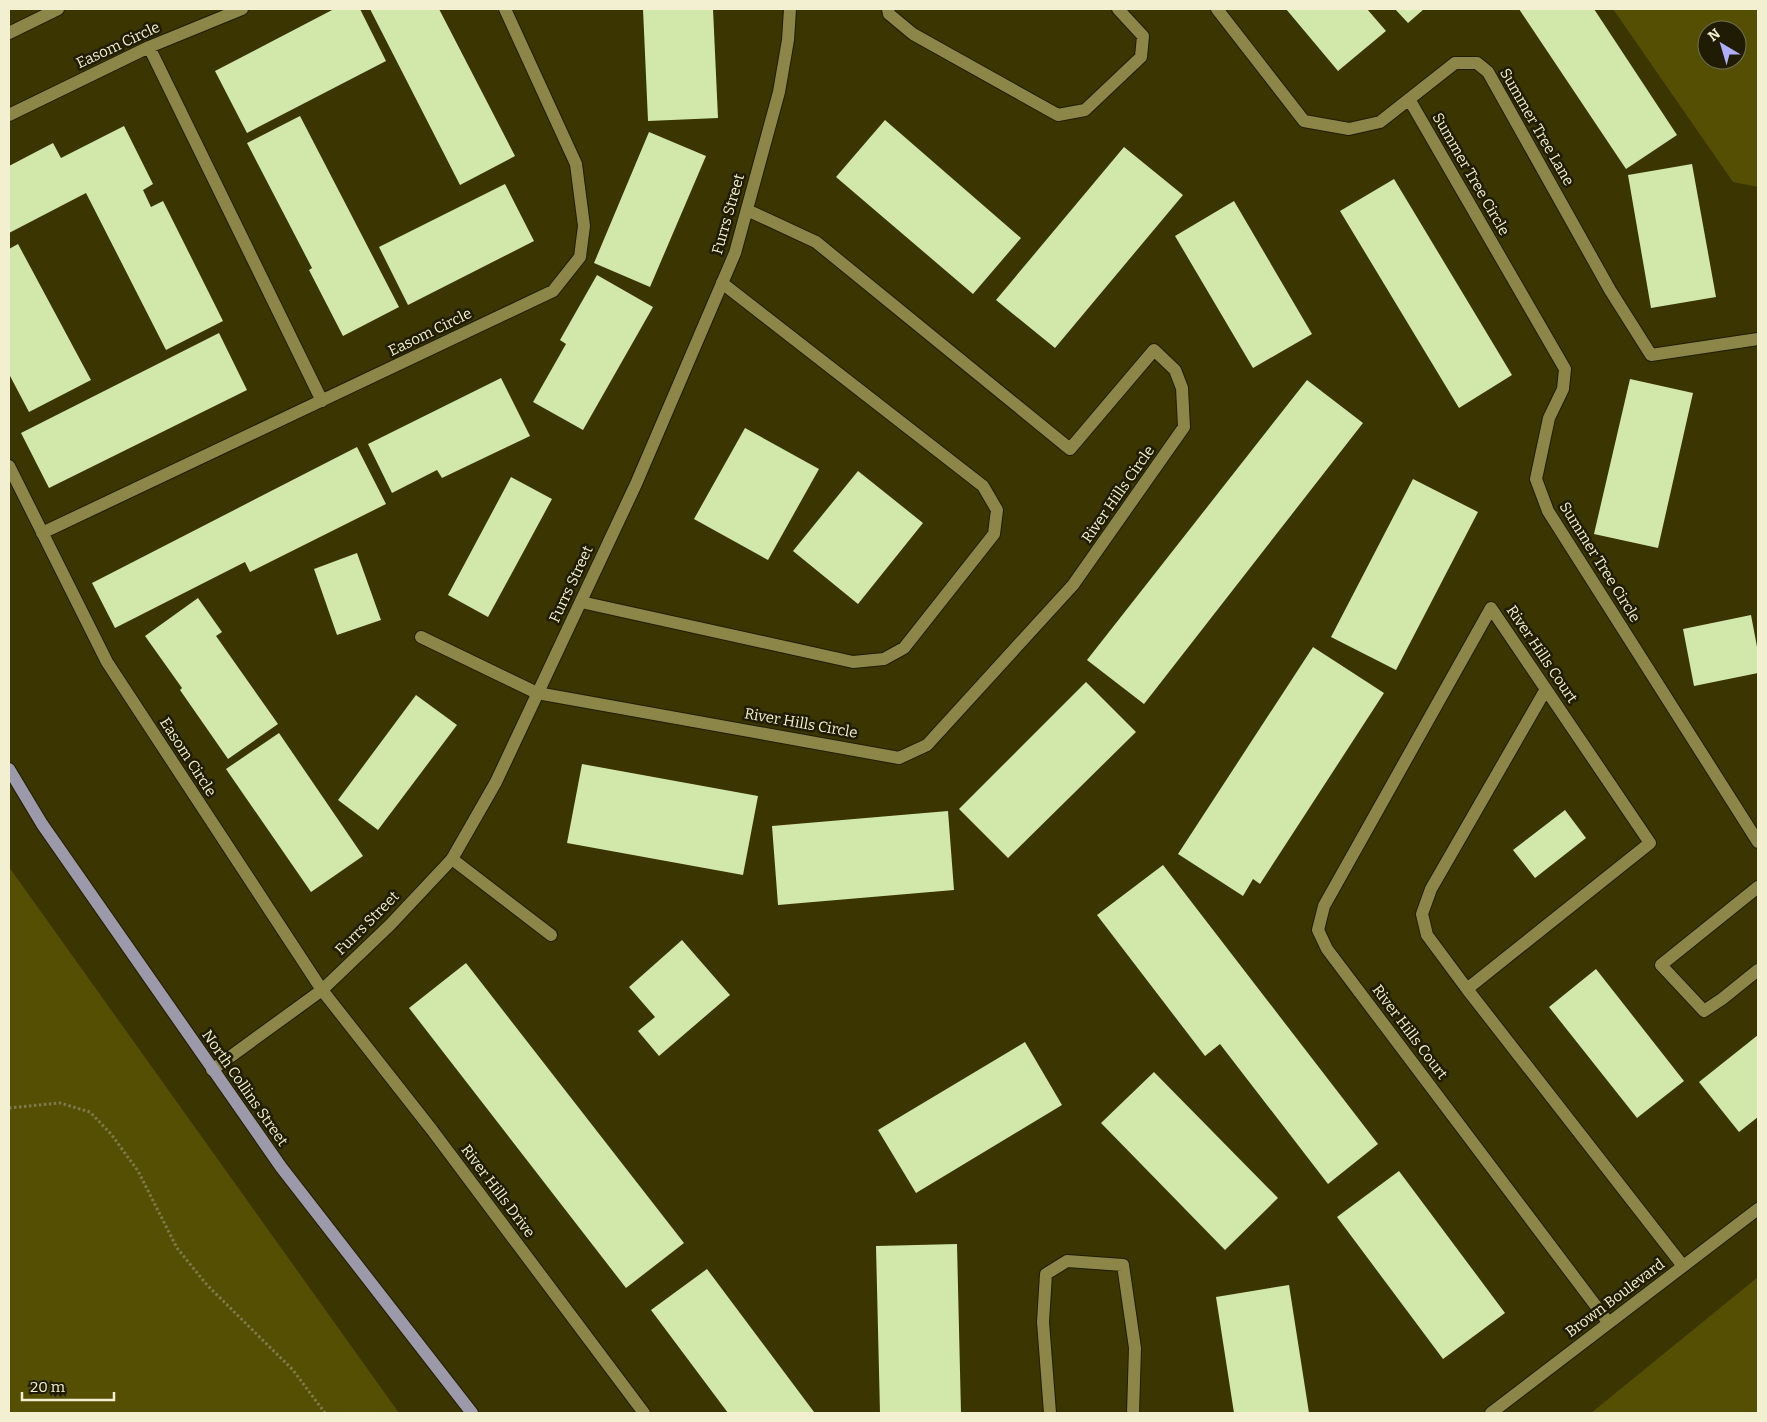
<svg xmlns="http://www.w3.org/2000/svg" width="1767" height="1422" font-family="Bitter,serif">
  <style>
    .green { fill: #554f03; fill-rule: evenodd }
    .building { fill: #d1e8aa }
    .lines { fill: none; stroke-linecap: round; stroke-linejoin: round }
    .service-casing { stroke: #1f1c00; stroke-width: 14 }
    .minor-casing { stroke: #1f1c00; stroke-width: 14 }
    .tertiary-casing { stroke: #1f1c00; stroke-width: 14 }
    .primary-casing { stroke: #1f1c00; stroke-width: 14 }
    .path { stroke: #7d7a4d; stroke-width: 3; stroke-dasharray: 2.5 2.5; stroke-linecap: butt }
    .service { stroke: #8c8748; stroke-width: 12 }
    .minor { stroke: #8c8748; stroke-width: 12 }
    .tertiary { stroke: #8c8748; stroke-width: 12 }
    .primary { stroke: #9c9aaa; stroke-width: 12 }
    .labels { text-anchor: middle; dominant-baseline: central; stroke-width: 5; stroke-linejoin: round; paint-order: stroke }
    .street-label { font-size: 15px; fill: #f2f0d0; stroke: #1f1c03 }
  </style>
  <rect width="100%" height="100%" fill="#3a3501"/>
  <path class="green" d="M1613,9H1758V187L1733,182ZM1707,30H1737V60H1707Z
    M9,867L399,1413H9Z
    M1758,1277V1413H1591Z"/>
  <path class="building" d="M334,9H360L386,61L247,133L215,71Z
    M370,9H439L515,156L460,185Z
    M643,9H713L718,118L648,121Z
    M1286,9H1367L1386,31L1338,71Z
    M1395,9H1424L1408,23Z
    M1519,9H1594L1677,135L1626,169Z
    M300,116L399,307L343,336L309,270L312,268L247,143Z
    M885,120L1021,238L973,294L836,177Z
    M124,126L153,184L143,190L151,207L163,201L223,321L166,350L86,193L9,233V166L53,143L61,158Z
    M649,132L706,156L650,287L594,263Z
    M1124,147L1183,195L1055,348L996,300Z
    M1692,164L1716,297L1651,308L1628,175Z
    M1394,179L1512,375L1459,408L1340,211Z
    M505,184L534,241L408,305L379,247Z
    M1234,201L1312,334L1253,368L1175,236Z
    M18,244L91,380L29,412L9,374V249Z
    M597,275L653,307L583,430L533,402L566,344L560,340Z
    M219,333L247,390L49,488L21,433Z
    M501,378L530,436L442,478L437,470L392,493L368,444Z
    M1630,379L1693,393L1658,548L1594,534Z
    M1307,380L1363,423L1144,704L1087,660Z
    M745,428L819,469L768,560L694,519Z
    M357,447L386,504L250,572L245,562L115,628L92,583Z
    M858,471L923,523L858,604L793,551Z
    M511,477L552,499L488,617L448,595Z
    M1413,479L1478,512L1396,670L1331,637Z
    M357,553L381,620L337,635L314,569Z
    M198,598L222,632L216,636L278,724L228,759L180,690L182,688L145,636Z
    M1751,615L1758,652V673L1694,686L1683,629Z
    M1313,647L1384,693L1260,884L1253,879L1243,896L1178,854Z
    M1086,682L1136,732L1008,858L959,809Z
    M416,695L457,725L378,830L338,800Z
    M279,733L363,856L311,892L226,769Z
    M582,764L758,796L743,875L567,843Z
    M1565,810L1586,838L1535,878L1513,850Z
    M948,811L954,890L778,905L772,826Z
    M1163,865L1378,1144L1328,1184L1220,1044L1205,1056L1097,915Z
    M682,940L730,995L659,1056L638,1031L655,1017L629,987Z
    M466,963L684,1243L626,1288L409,1008Z
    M1596,969L1684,1081L1637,1118L1549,1007Z
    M1758,1035V1117L1739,1132L1699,1082Z
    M1025,1042L1062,1105L916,1193L878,1130Z
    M1154,1072L1278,1198L1225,1250L1101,1123Z
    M1399,1171L1505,1313L1443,1359L1337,1217Z
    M957,1244L961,1413H880L876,1246Z
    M707,1269L814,1412L728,1413L651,1310Z
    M1289,1285L1309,1413H1234L1216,1297Z"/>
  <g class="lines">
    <g class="service-casing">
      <path id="service" d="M888,9L889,14L913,34L1058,115L1085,110L1141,57L1143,36L1118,9
        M1217,9L1304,121L1349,129L1380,122L1455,63H1477L1488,72L1610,290L1651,355L1758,339
        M9,33L58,9
        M149,47L322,401
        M1409,99L1565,369L1563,389L1549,418L1536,479L1548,511L1758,842
        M9,115L149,47L242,9
        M9,466L107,662L322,990L432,1130L644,1413
        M42,533L553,291L580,257L584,226L576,164L505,9
        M581,602L853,662L884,659L904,648L994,534L997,510L983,486L722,283
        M421,637L537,693L899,758L927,745L1073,585L1184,427L1182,388L1175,370L1154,350L1070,449L816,242L747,210
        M452,859L551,935
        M1758,887L1661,965L1704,1011L1722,999L1758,970
        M1467,989L1427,935L1422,914L1431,889L1546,689
        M1608,1322L1327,949L1318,930L1324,906L1491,608L1650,843L1467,989L1683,1266
        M1050,1413L1043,1322L1046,1274L1067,1261L1123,1265L1135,1348L1133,1413"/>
    </g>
    <g class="minor-casing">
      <path id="minor" d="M212,1070L322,990L390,925L452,859L496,782L636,484L735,253L779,92L788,40L790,9"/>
    </g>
    <g class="tertiary-casing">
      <path id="tertiary" d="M1491,1413L1758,1209"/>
    </g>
    <g class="primary-casing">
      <path id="primary" d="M9,769L42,824L281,1167L472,1413"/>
    </g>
    <path class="path" d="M9,1108L60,1103L90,1112L111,1134L138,1171L177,1248L207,1285L293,1370L325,1413"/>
    <use href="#service" class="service"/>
    <use href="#minor" class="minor"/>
    <use href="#tertiary" class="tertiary"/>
    <use href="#primary" class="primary"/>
  </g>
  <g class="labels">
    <g class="street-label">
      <text transform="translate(118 45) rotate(-25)">Easom Circle</text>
      <text transform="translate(1537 127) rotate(60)">Summer Tree Lane</text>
      <text transform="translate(1471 174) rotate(60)">Summer Tree Circle</text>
      <text transform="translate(728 214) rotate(-74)">Furrs Street</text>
      <text transform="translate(430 332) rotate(-26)">Easom Circle</text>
      <text transform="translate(1118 494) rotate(-55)">River Hills Circle</text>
      <text transform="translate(1600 562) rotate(58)">Summer Tree Circle</text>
      <text transform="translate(571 584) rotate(-65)">Furrs Street</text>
      <text transform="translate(1542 654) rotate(56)">River Hills Court</text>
      <text transform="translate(801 723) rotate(10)">River Hills Circle</text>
      <text transform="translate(188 757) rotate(57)">Easom Circle</text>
      <text transform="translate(367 923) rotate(-45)">Furrs Street</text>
      <text transform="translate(1410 1032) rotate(53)">River Hills Court</text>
      <text transform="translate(245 1088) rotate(55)">North Collins Street</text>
      <text transform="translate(498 1191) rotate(53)">River Hills Drive</text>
      <text transform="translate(1615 1298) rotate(-37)">Brown Boulevard</text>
    </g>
  </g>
  <rect width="1767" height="1422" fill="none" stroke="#f2f0d0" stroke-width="20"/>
  <g transform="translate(1722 45) rotate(322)"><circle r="24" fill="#1f1c03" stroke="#737155"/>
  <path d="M0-4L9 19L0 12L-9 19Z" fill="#afaefa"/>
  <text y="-8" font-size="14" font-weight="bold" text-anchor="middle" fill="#f2f0d0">N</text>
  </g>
  <path d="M22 1392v8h92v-8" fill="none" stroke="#f2f0d0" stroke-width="2.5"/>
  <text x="30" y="1392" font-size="15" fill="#f2f0d0" stroke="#1f1c03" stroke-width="4" paint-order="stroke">20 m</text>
</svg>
